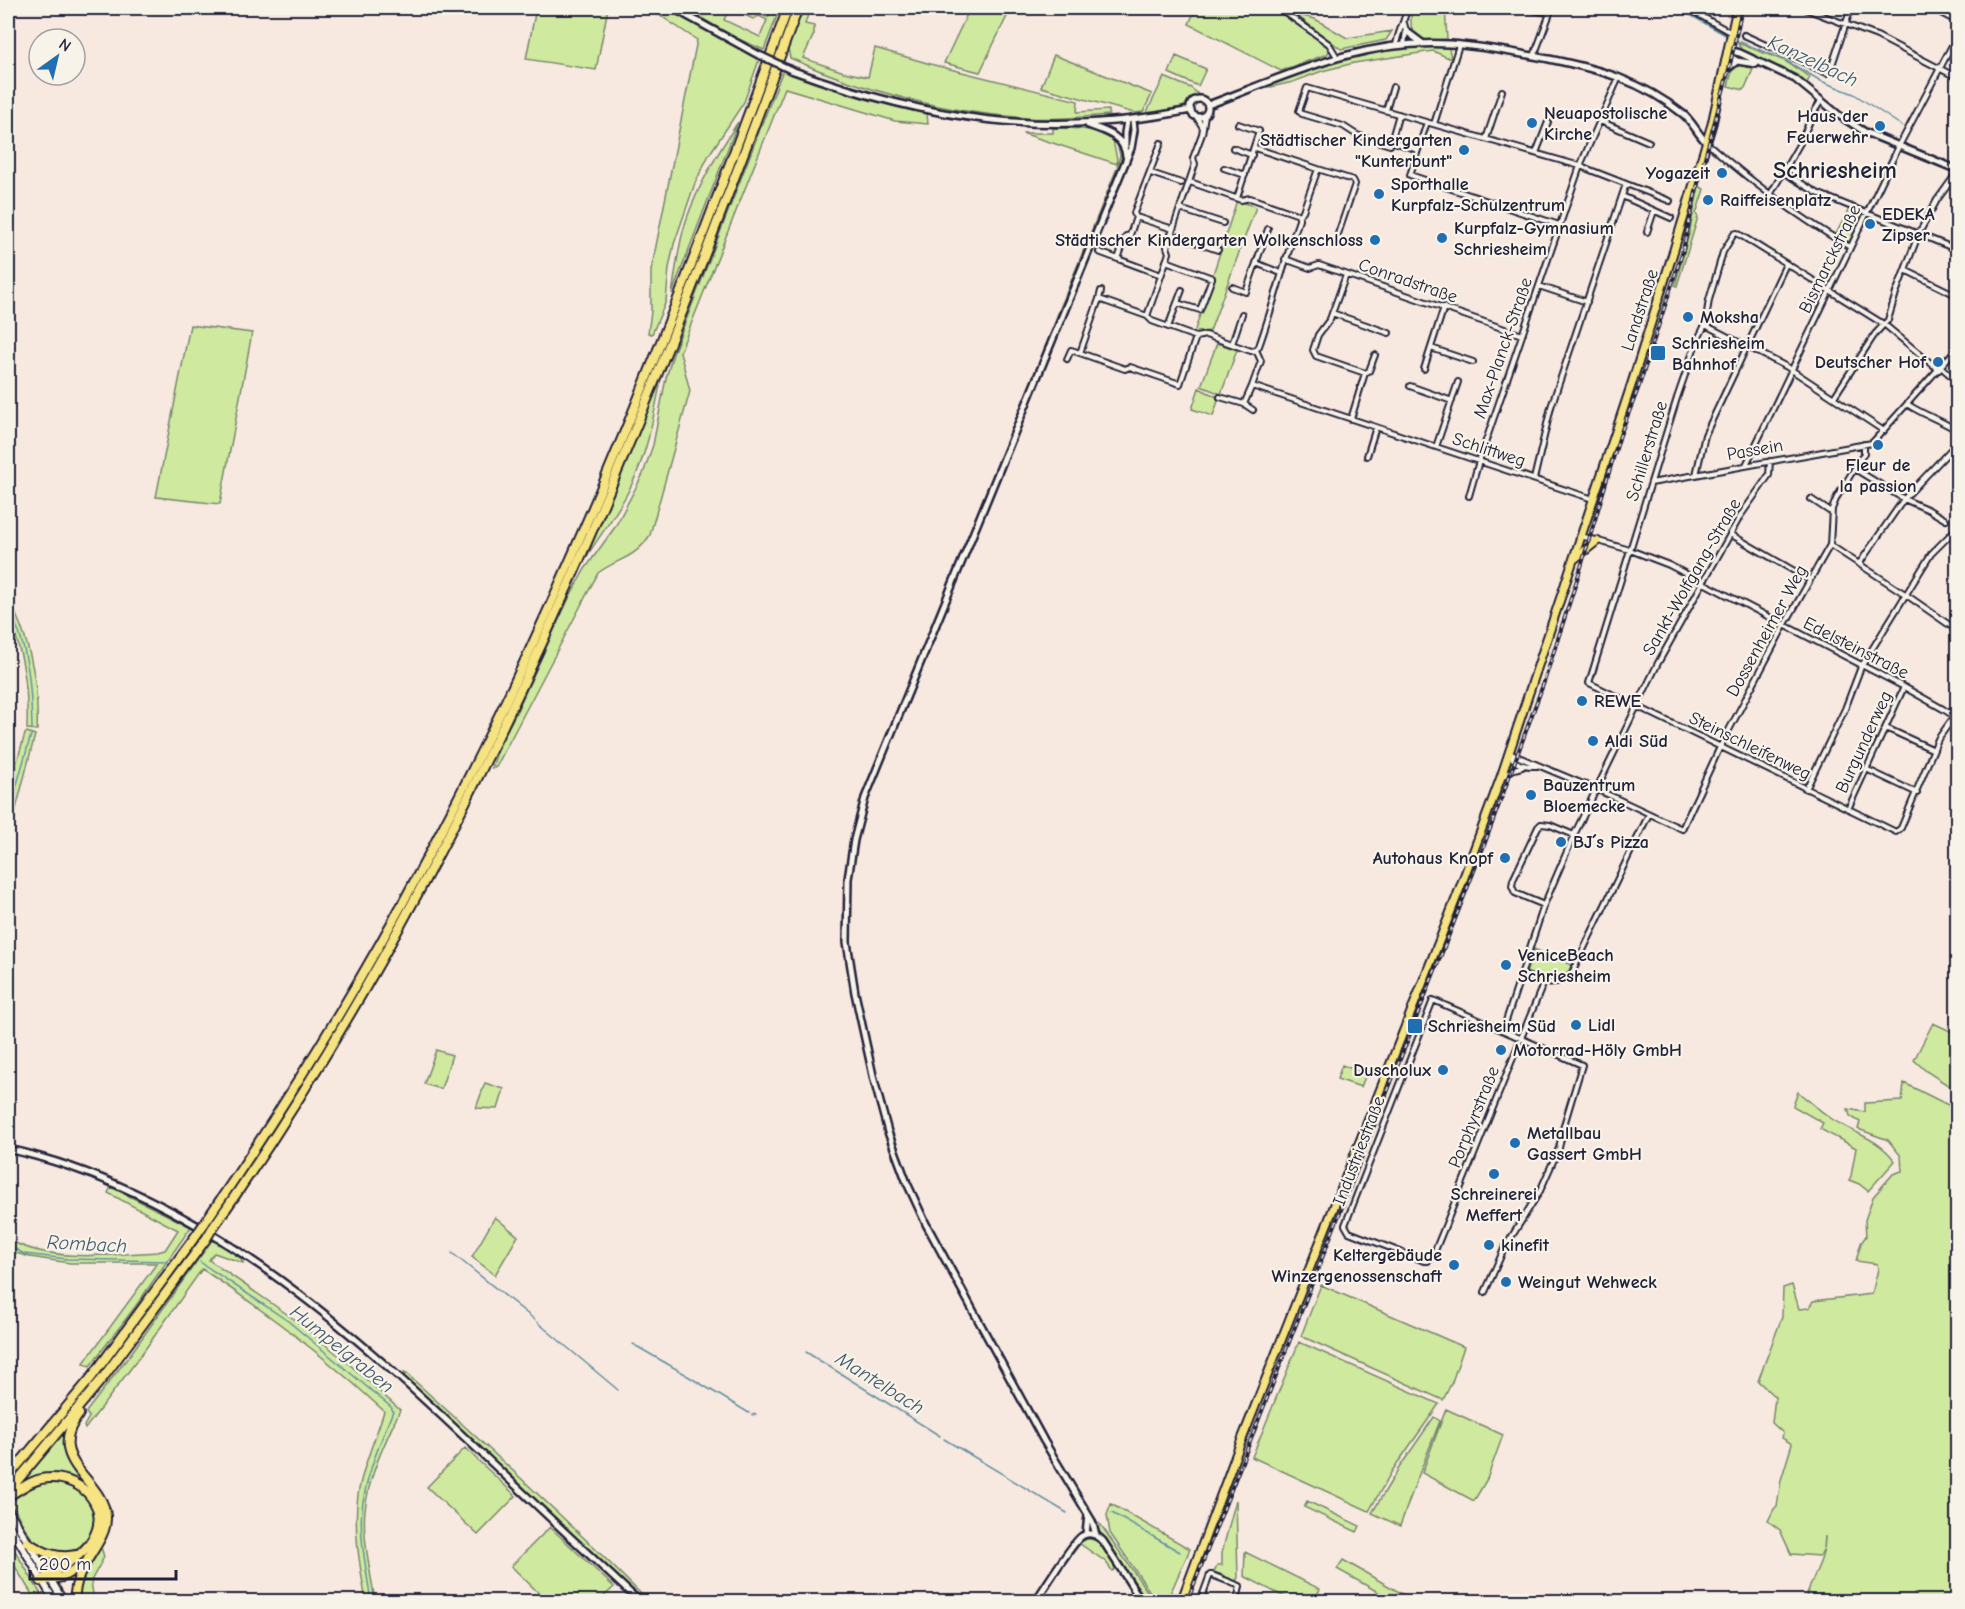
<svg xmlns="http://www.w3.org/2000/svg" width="1965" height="1609" font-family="'Comic Neue',sans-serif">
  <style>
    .green { fill: #cfe99f; stroke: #78866d; stroke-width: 1.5 }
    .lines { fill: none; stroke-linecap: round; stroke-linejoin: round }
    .stream { stroke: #6190a3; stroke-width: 1.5 }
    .minor-casing { stroke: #22223b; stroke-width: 8 }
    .tertiary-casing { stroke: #22223b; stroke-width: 10 }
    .secondary-casing { stroke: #22223b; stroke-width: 10 }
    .primary-casing { stroke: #22223b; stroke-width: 11 }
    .motorway-casing { stroke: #22223b; stroke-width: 12 }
    .minor { stroke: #f7f3e8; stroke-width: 4 }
    .tertiary { stroke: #f7f3e8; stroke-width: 5 }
    .secondary { stroke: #f7f3e8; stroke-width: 6 }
    .primary { stroke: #f6e381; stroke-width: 7 }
    .motorway { stroke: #f6e381; stroke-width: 8 }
    .rail-casing { stroke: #22223b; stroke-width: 4 }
    .rail { stroke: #f7f3e8; stroke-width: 1.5; stroke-dasharray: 4.5; stroke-linecap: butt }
    .tertiary-bridge-casing { stroke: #22223b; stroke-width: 10; stroke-linecap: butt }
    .motorway-bridge-casing { stroke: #22223b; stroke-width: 12; stroke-linecap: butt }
    .tertiary-bridge { stroke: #f7f3e8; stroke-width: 5 }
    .motorway-bridge { stroke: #f6e381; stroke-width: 8 }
    .poi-dot { fill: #1f6fb2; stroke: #f7f3e8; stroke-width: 2 }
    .labels { text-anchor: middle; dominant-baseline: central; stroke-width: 4.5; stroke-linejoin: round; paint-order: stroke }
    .poi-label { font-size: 18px; font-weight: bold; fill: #22223b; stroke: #f7f3e8; text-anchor: start }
    .street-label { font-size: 18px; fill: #22223b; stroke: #f7f3e8 }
    .water-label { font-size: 20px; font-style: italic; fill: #42596f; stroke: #f7f3e8 }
    .district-label { font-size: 24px; font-weight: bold; fill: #22223b; stroke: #f7f3e8 }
  </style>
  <rect width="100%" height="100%" fill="#f8e9e0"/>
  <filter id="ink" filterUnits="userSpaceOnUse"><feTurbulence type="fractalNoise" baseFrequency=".0167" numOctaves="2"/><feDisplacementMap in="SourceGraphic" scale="12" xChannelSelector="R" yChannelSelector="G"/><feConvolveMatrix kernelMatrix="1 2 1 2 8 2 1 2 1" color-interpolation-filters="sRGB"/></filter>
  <g filter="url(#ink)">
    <path class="green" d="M536,8H608L596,70L526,59Z
      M649,8H668L759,60L744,102L709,155L695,183L674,244L669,268L666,301L652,334L648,333L651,312V271L697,40Z
      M684,8H733L732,11H728L724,20L760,37L767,20L759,16L753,19L738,12V8L768,17L773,8H780L764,50L736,38Z
      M802,8H810L805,24L814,26V34L803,58L844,72L868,77L875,48L934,65L1078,101L1077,112L1109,110V115C1081,117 1055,120 1027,118C947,113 862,91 790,58L788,49Z
      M970,8H1011L980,72L944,63Z
      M1196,8H1276L1331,49L1327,54L1281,71L1189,24Z
      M1412,8H1445L1447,39C1417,43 1407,39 1412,8Z
      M1295,14L1315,19L1347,38L1392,31L1386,40L1341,49Z
      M1738,43L1785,61L1810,77L1807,83L1794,74L1743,50L1739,46Z
      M1446,46L1449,48L1451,59L1433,51L1354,63L1322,71L1293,82L1271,87L1262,86L1358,54L1405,47Z
      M1054,55L1152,94L1143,112L1134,113L1041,87Z
      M1176,56L1206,69L1198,86L1169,73Z
      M1741,64L1754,67L1744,90L1728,86L1732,71Z
      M783,70C829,90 877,103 927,114L928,124L895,121L785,88L680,352L690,391L650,535C634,560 620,557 598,573L496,767L492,768L500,743L515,715L570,596L585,569L615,527L643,474L653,445L666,378L673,354Z
      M1164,77L1191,88L1199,95C1192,98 1189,104 1182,107L1146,114Z
      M738,122L679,275L672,294C676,270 678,245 686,221C698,185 718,153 738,122Z
      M1053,128C1075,128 1094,128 1114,139C1112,147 1118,154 1117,164L1022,133H1053Z
      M1116,141L1122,151L1120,167L1071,287L1056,318L1117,168L1120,155Z
      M1699,186L1704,189L1696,214L1698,217L1677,286L1675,285L1689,234Z
      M1237,200L1256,207L1210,331L1200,332L1195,330Z
      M1849,209L1864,215L1849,242L1836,234Z
      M190,325L252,333L220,504L156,497Z
      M1217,343L1237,350L1221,394L1201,386Z
      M656,384L660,385C653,419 647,453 632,484C620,510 602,532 587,556Z
      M1199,388L1219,398L1213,416L1192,409Z
      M8,598C30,639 39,684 37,730L27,729C28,701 26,671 18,644C14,627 7,617 8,598Z
      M27,732L35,735L16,809L8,832V792L25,734Z
      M1534,949L1572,965C1561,988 1545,980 1526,973Z
      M1933,1023L1957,1034V1091L1926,1071L1914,1060Z
      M436,1050L452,1055L441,1089L424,1084Z
      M1342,1065L1366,1074L1361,1087L1337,1079Z
      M485,1083L504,1089L498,1109L476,1108Z
      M1904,1083L1954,1108L1957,1104V1601L1805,1600C1811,1578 1826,1559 1825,1536L1824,1548L1820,1556L1791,1554L1780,1530L1768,1521L1774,1509L1777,1506L1781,1480L1792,1444L1782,1438L1783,1433L1772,1423L1775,1397L1758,1381L1782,1317L1783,1288L1792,1285L1799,1309L1809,1308L1813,1301L1872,1294L1878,1269L1877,1264L1856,1261L1861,1243L1866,1236L1865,1220L1873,1197L1893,1174L1902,1171L1901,1156L1888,1140L1858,1129L1860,1122L1850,1116L1848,1109L1865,1112V1103L1902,1101Z
      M1798,1092C1809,1101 1820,1111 1832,1119C1855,1134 1878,1138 1895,1161L1868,1191L1859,1184L1849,1180L1851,1176L1856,1148L1820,1129L1823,1123L1793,1106Z
      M111,1187L191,1227L135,1307L90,1366L83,1364L157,1263H70L30,1257L8,1251V1239C48,1263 111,1255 157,1252L165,1250L178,1230L108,1193Z
      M495,1217L518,1236L495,1275L472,1257Z
      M212,1240L241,1258L243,1263L214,1253L209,1260L294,1319L347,1362L400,1410C385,1443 369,1474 365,1510C362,1536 371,1575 375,1601H366C360,1567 353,1530 358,1495C362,1467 376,1438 384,1411C327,1358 267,1312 202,1269L141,1355L85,1429L84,1426L89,1417L86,1412L132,1352Z
      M1321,1285L1464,1347L1452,1382L1443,1400L1301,1336Z
      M1299,1342L1439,1404L1392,1471L1369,1511L1252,1457Z
      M404,1373L407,1374C489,1448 571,1523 648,1601H644L404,1377Z
      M1446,1409L1503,1435L1487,1479L1474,1501L1422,1473Z
      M1434,1417L1440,1421L1416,1482L1400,1526L1372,1513L1399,1468Z
      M68,1427C66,1436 64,1445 66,1455C78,1497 123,1492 91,1548C83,1562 70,1572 55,1576L85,1551L100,1510L70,1478L19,1485Z
      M465,1448L516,1496L478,1535L427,1487Z
      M56,1481C130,1499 81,1578 39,1545C26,1535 19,1516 11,1502C25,1489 37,1482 56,1481Z
      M1236,1500L1238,1578L1234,1582L1225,1578V1576L1214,1572L1217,1565H1222V1552Z
      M1307,1501L1360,1526L1357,1532L1304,1507Z
      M1111,1504L1190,1549L1170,1594L1165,1601H1160L1152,1595L1110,1533L1107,1515Z
      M1098,1523L1101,1525L1154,1601H1148L1097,1528L1096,1524Z
      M550,1527L614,1587L599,1601H547L511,1566Z
      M8,1539L42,1596L46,1601H36L8,1555Z
      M1087,1539C1102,1538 1112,1556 1117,1568L1112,1571L1106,1562L1080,1544L1061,1569L1079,1543Z
      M99,1547L102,1550L104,1557L91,1581L94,1601L79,1602C76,1581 89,1564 99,1547Z
      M1245,1552L1320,1589L1314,1601H1292L1244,1576Z
      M1343,1560L1413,1600L1416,1601H1394L1337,1569Z"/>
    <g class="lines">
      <path class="stream" d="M1678,8L1729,37
        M1733,39L1785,60L1821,81L1854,94L1902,126
        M8,608C29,645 31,687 32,729
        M8,816L31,735
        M8,1245L24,1254L67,1259L167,1261
        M452,1253L535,1320
        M200,1262L288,1321L391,1407L393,1411C380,1443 366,1475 362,1509C359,1537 367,1573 371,1602
        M537,1322L618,1390
        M633,1344L635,1345
        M636,1346L685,1374
        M806,1352L940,1436
        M686,1375L749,1413
        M752,1415L756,1414
        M944,1439L1067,1513
        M1112,1513L1180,1552"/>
      <g class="minor-casing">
        <path id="minor" d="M1279,8L1329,44L1337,57
          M1521,8L1549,13
          M1687,8L1728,31
          M1803,8L1877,36L1958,78
          M1931,8L1958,22
          M1744,35L1827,73L1831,68L1851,8
          M1404,45L1406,31L1404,23
          M1396,46C1397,33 1405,21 1407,8
          M1534,56L1552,8
          M1386,110L1393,87
          M1399,114L1390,145L1357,135L1343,126L1302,114L1299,111L1307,88L1580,166L1670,201
          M1205,115L1202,134L1193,158L1195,164L1167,247L1169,253L1147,316L1152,321L1196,337L1206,335L1251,351L1256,350
          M1196,116L1203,128
          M1600,121L1649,142
          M1427,122L1410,175L1559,225
          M1434,124L1459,45
          M1486,139L1502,91
          M1391,141L1418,150
          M1706,142C1751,182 1798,217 1850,247
          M1161,143L1134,213L1136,217L1173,229
          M1233,148L1252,155
          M1255,148L1318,169
          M1536,153L1548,122
          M1224,168L1245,175
          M1783,172L1817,193L1958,250
          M1151,173L1181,183
          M1190,182L1241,200L1250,198L1299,215V220C1284,262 1274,304 1259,346L1256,350
          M1770,195L1800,143L1814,112L1821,101
          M1622,196L1671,218
          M1237,198L1259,131L1238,124
          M1180,209L1223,223
          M1299,215L1303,211L1318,169L1353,180L1355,184L1338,234
          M1136,217L1130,235L1126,236L1118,259L1161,275
          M1647,232L1654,211
          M1171,234L1218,250
          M1099,252L1118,259
          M1285,259L1310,268L1319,265L1522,335
          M1166,261L1212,278L1200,310L1177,303L1168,327
          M1256,263L1281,273
          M1905,270L1958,296
          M1346,275L1330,319L1318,335L1313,350L1316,356L1365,373L1351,419
          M1539,286L1587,302
          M1232,287L1246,292L1268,229
          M1099,299L1101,291
          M1177,303L1182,290
          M1332,313L1389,333
          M1147,316L1099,299L1080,353L1125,369L1130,367L1180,384L1196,337
          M1705,325L1787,367L1884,431
          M1232,344L1242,314
          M1431,348L1473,362
          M1256,350L1261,361L1252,386L1593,499
          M1067,359L1071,350L1080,353
          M1941,367L1958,382
          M1424,369L1444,307
          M1939,370L1885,325L1737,233L1734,234L1723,252L1709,300L1705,325L1696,343L1677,398L1589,683L1896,832L1901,828L1938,739L1958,711
          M1365,373L1369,371L1375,355
          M1410,386L1452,401
          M1220,397L1244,404L1253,410
          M1834,397L1875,334L1888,320L1896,293L1919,233L1937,200L1958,171
          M1244,404L1252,386
          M1907,404C1923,415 1941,420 1958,431
          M1436,447L1458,382
          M1367,456L1376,427
          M1746,465L1899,146L1958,34
          M1855,469L1904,499L1929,510L1946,520
          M1696,475L1705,435L1786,264
          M1534,479L1551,407L1626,184
          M1651,483L1872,443L1958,347
          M1469,496L1479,461L1580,166L1619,77
          M1811,499L1829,511L1831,510
          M1730,534L1810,580
          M1581,536L1630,550L1669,565L1904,687L1943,709L1954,716
          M1830,545L1905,594L1958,631
          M1859,564L1904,499L1958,442
          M1886,728L1934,750
          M1509,753L1607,794L1682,829L1720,747L1784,626L1830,545L1832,509L1837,497L1864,453V444
          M1509,753C1516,766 1524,766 1537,766
          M1866,769L1917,793
          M1502,777L1514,769L1522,767
          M1806,789L1845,709L1861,667L1931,554L1958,527
          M1848,809L1904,687
          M1544,905L1515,893L1512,886L1513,880L1538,827L1541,824L1550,825L1574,835
          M1523,975C1541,981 1557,989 1572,973L1649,814
          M1503,1030L1544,905L1574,835L1658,663L1741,515L1769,475L1770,461
          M1485,1292L1504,1249L1540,1191L1559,1148L1564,1125L1582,1065L1433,1000L1345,1225L1349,1232L1424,1261H1428L1432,1258C1462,1185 1492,1111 1521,1038C1529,1019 1536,1001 1544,982
          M1200,1602L1210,1575H1212L1240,1586L1237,1602"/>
      </g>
      <g class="tertiary-casing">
        <path id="tertiary" d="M673,8L755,53
          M1406,31L1422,43
          M1728,50L1740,53L1795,79L1840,116L1865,132L1958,170
          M1727,55L1737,61L1756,64
          M791,70C928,120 1046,139 1191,110
          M1724,71L1737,61
          M1190 108a9 9 0 1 1 18 0a9 9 0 1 1-18 0Z
          M1208,105C1286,76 1363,38 1450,44C1483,46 1517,53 1549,59C1599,69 1642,81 1683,114C1692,121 1697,133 1706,142
          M1088,125C1105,131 1124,136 1126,156
          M1125,146V133L1127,121
          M8,1149C210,1194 369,1346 514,1484C556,1524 598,1563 640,1602
          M1086,1534L1088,1515
          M1096,1535L1092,1521L1044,1441L926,1224L907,1183L888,1132L874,1080L855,993L847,942L848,879L854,840L865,798L1131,148L1134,130L1133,120
          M1035,1602C1043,1590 1073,1541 1082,1536C1090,1531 1097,1535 1103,1541L1142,1602"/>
      </g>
      <g class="secondary-casing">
        <path id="secondary" d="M8,1509L64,1602
          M8,1523L55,1602"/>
      </g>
      <g class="primary-casing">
        <path id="primary" d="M1573,560L1597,541
          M1181,1602L1239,1447L1457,896L1501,777L1631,386L1673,253L1712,124L1737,8"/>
      </g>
      <g class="motorway-casing">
        <path id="motorway" d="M204,1224C285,1106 360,985 427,858C572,586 681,296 788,8
          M212,1229C474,857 641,432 798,8
          M8,1477L91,1378L197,1234
          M8,1492L102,1379L206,1239
          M8,1496C21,1489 33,1478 50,1478C83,1477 112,1509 92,1540C81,1559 57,1567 41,1581
          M27,1542C44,1553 57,1559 77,1555
          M41,1581L62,1577L82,1565
          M75,1602C72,1565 108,1544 106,1516C103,1479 43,1461 79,1414"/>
      </g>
      <use href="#minor" class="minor"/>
      <use href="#tertiary" class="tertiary"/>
      <use href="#secondary" class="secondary"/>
      <use href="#primary" class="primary"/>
      <use href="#motorway" class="motorway"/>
      <g class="rail-casing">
        <path id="rail" d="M1187,1602L1483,848L1544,682L1581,567L1620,435L1638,389L1683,250L1697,187L1729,69L1742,8"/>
      </g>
      <use href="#rail" class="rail"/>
      <g class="tertiary-bridge-casing">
        <path id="tertiary-bridge" d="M755,53L791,70"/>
      </g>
      <g class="motorway-bridge-casing">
        <path id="motorway-bridge" d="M197,1234L204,1224
          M206,1239L212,1229"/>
      </g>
      <use href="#tertiary-bridge" class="tertiary-bridge"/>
      <use href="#motorway-bridge" class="motorway-bridge"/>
    </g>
  </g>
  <g class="poi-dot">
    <circle cx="1532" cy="123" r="6"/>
    <circle cx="1880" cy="126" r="6"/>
    <circle cx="1464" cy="150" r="6"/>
    <circle cx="1722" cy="173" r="6"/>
    <circle cx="1379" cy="194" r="6"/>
    <circle cx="1708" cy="200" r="6"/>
    <circle cx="1870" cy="224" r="6"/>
    <circle cx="1442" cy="238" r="6"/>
    <circle cx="1375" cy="240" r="6"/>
    <circle cx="1688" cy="317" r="6"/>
    <rect x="1650" y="345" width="16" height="16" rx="3"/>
    <circle cx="1938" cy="362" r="6"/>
    <circle cx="1878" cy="445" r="6"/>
    <circle cx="1582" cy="701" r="6"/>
    <circle cx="1593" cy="741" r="6"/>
    <circle cx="1531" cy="795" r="6"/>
    <circle cx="1561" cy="842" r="6"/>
    <circle cx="1505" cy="858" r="6"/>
    <circle cx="1506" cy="965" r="6"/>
    <circle cx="1576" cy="1025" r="6"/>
    <rect x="1407" y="1018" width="16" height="16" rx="3"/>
    <circle cx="1501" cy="1050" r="6"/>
    <circle cx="1443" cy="1070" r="6"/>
    <circle cx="1515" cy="1143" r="6"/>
    <circle cx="1494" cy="1174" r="6"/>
    <circle cx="1489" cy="1245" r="6"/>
    <circle cx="1454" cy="1265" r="6"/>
    <circle cx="1506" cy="1282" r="6"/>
  </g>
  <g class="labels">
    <g class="poi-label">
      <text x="1544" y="113">Neuapostolische<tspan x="1544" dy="21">Kirche</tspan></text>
      <text x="1868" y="116" text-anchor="end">Haus der<tspan x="1868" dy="21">Feuerwehr</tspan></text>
      <text x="1452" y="140" text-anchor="end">Städtischer Kindergarten<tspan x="1452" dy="21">"Kunterbunt"</tspan></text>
      <text x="1710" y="173" text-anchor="end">Yogazeit</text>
      <text x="1391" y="184">Sporthalle<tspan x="1391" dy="21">Kurpfalz-Schulzentrum</tspan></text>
      <text x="1720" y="200">Raiffeisenplatz</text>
      <text x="1882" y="214">EDEKA<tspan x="1882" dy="21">Zipser</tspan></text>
      <text x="1454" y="228">Kurpfalz-Gymnasium<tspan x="1454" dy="21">Schriesheim</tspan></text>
      <text x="1363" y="240" text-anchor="end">Städtischer Kindergarten Wolkenschloss</text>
      <text x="1700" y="317">Moksha</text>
      <text x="1672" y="343">Schriesheim<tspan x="1672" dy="21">Bahnhof</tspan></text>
      <text x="1926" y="362" text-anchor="end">Deutscher Hof</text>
      <text x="1878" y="465" text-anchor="middle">Fleur de<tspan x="1878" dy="21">la passion</tspan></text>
      <text x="1594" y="701">REWE</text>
      <text x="1605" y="741">Aldi Süd</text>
      <text x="1543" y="785">Bauzentrum<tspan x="1543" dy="21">Bloemecke</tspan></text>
      <text x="1573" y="842">BJ´s Pizza</text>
      <text x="1493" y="858" text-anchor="end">Autohaus Knopf</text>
      <text x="1518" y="955">VeniceBeach<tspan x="1518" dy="21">Schriesheim</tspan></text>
      <text x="1588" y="1025">Lidl</text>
      <text x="1428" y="1026">Schriesheim Süd</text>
      <text x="1513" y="1050">Motorrad-Höly GmbH</text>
      <text x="1431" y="1070" text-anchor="end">Duscholux</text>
      <text x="1527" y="1133">Metallbau<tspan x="1527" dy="21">Gassert GmbH</tspan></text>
      <text x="1494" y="1194" text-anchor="middle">Schreinerei<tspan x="1494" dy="21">Meffert</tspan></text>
      <text x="1501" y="1245">kinefit</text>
      <text x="1442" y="1255" text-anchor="end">Keltergebäude<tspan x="1442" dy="21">Winzergenossenschaft</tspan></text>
      <text x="1518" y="1282">Weingut Wehweck</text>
    </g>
    <g class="street-label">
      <text transform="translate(1830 259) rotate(-64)">Bismarckstraße</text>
      <text transform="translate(1408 281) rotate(19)">Conradstraße</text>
      <text transform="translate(1640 310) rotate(-72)">Landstraße</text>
      <text transform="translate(1503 348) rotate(-71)">Max-Planck-Straße</text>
      <text transform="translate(1489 450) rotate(18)">Schlittweg</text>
      <text transform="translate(1755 450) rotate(-10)">Passein</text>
      <text transform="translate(1647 451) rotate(-73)">Schillerstraße</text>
      <text transform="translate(1692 577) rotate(-60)">Sankt-Wolfgang-Straße</text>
      <text transform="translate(1767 631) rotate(-61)">Dossenheimer Weg</text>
      <text transform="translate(1856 648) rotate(27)">Edelsteinstraße</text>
      <text transform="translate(1864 742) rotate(-65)">Burgunderweg</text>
      <text transform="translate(1750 746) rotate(26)">Steinschleifenweg</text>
      <text transform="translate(1474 1117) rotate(-68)">Porphyrstraße</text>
      <text transform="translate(1359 1151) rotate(-69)">Industriestraße</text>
    </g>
    <g class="water-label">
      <text transform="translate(1813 61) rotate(25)">Kanzelbach</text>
      <text transform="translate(87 1244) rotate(3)">Rombach</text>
      <text transform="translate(342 1349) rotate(39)">Humpelgraben</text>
      <text transform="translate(880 1383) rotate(32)">Mantelbach</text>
    </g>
    <g class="district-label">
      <text x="1835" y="170">Schriesheim</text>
    </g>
  </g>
  <rect width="1965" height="1609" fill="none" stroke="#f7f3e8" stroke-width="30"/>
  <rect x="15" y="15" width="1935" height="1579" fill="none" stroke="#22223b" stroke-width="2" filter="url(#ink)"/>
  <g transform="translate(57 57) rotate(34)"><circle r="28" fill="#f7f3e8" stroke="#a29fa3" stroke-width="1.5"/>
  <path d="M0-4.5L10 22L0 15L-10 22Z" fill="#1f6fb2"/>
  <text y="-9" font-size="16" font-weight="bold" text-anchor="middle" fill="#22223b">N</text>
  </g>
  <path d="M30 1570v9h146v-9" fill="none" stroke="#22223b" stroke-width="3"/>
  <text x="39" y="1570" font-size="18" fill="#22223b" stroke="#f7f3e8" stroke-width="4.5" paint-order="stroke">200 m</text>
</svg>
